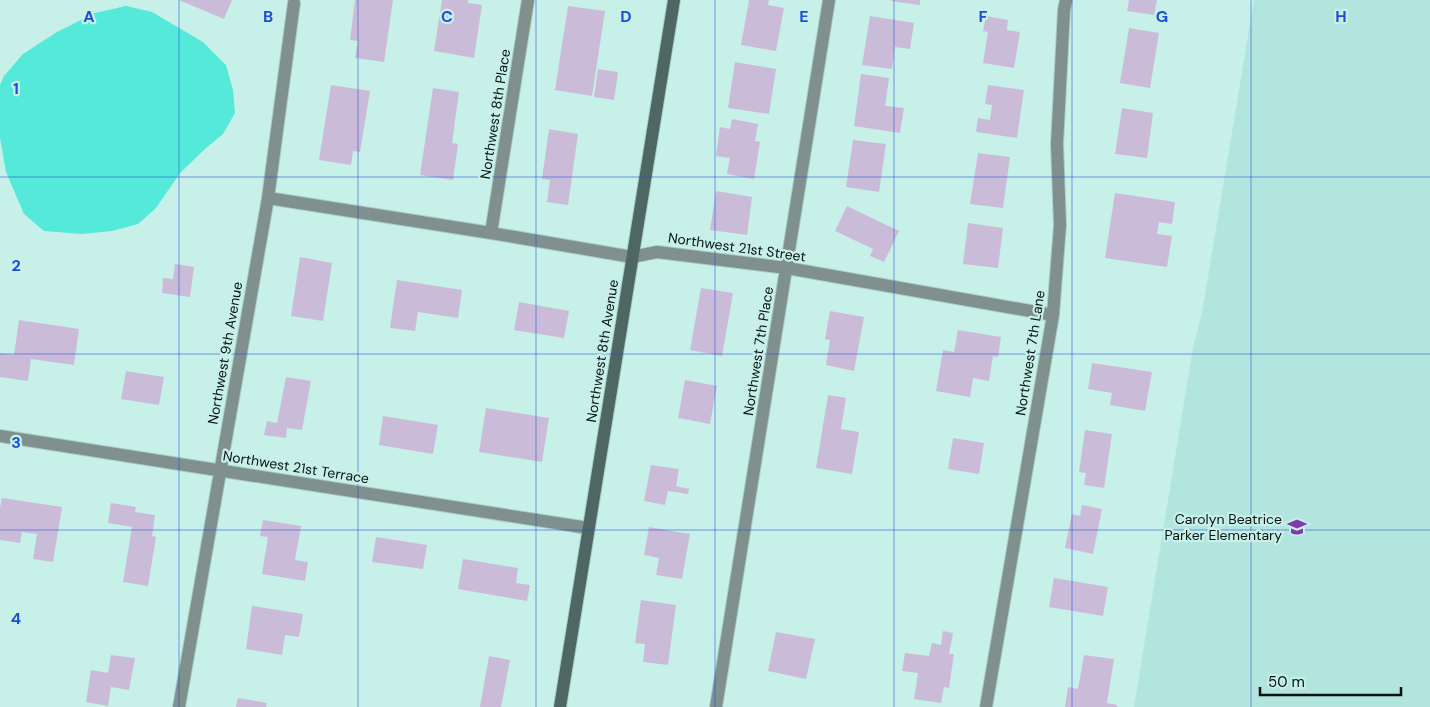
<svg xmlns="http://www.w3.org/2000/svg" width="1430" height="707" font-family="'DM Sans',sans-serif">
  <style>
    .built { fill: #b2e5dd }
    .water { fill: #55e9d9 }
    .building { fill: #cabcd9 }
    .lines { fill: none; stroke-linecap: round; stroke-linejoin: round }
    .street-casing { stroke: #a8cdc6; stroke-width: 14 }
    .secondary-casing { stroke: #a8cdc6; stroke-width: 14 }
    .street { stroke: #7f908d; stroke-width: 12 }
    .secondary { stroke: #4f6763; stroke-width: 12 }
    .grid { fill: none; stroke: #1d4ed8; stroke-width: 1; stroke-opacity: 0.55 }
    .labels { text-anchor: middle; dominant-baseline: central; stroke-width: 4.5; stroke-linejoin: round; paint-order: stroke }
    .street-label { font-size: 14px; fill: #051311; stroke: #c7f0e9 }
    .poi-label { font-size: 14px; fill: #051311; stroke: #c7f0e9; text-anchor: end }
    .grid-label { font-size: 16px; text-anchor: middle; font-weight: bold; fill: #1d4ed8; stroke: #c7f0e9; stroke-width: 4.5; stroke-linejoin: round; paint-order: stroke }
  </style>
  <rect width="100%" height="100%" fill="#c7f0e9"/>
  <path class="built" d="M1254,0H1430V707H1134L1193,348L1202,313Z"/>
  <path class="water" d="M126,6L152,12L203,42L226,65L233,90L235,113L223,134L206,148L180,173L156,208L138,224L112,231L82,234L44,231L24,214L6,172L0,138V85L4,76L23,54L57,32L95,13Z"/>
  <path class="building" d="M179,0H232L224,19Z
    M355,0H393L384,62L355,58L358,41L350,40Z
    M442,0H468V3L482,5L474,58L434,51Z
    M749,0H769L768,5L784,8L776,51L741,45Z
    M891,0H920V5L891,1Z
    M1129,0H1157L1154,15L1127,11Z
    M568,6L605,11L592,96L555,90Z
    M870,16L914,23L910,49L895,47L892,69L862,65Z
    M986,16L1008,20L1007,30L1020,32L1014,68L983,63L988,32L983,31Z
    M1129,28L1159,33L1150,88L1120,83Z
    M735,62L776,69L769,114L728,108Z
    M598,69L618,72L614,100L594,97Z
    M861,74L889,78L885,106L904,108L900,133L854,126Z
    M331,85L370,91L360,152L353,151L351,165L319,160Z
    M988,85L1024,90L1017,138L976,132L978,118L990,120L992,105L985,104Z
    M433,88L459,92L452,143L458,144L453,180L420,175Z
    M1122,108L1153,113L1147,158L1115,154Z
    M732,119L758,124L755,141L760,142L754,179L727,174L730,158L716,156L720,127L730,129Z
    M549,129L578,134L568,205L547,202L550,180L542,179Z
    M853,140L886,144L879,192L846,187Z
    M978,153L1010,157L1003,208L970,204Z
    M716,191L752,197L747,235L710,230Z
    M1115,193L1175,202L1172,224L1159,222L1157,234L1172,236L1167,267L1105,258Z
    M847,206L899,231L884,262L870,256L873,249L835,231Z
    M968,223L1003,228L998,268L963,264Z
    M300,257L332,263L323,321L291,316Z
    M175,264L194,267L190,297L162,293L163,278L173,279Z
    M397,280L462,290L458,318L418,312L415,331L390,328Z
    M701,288L733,293L722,356L690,350Z
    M519,302L569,311L564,338L514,330Z
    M830,311L864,317L854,371L826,365L830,340L825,339Z
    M19,320L79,329L74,365L31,359L28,381L0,377V353L14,355Z
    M958,330L1001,337L998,357L993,356L989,381L973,378L970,397L936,391L943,350L954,352Z
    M1092,363L1152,372L1145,411L1110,405L1112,393L1088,389Z
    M126,371L164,377L159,405L121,399Z
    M286,377L311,381L302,430L287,428L286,438L264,435L267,421L277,423Z
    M685,380L717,386L710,424L678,418Z
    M828,395L846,398L841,429L859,432L852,474L816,468Z
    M486,408L549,418L542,462L479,452Z
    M383,416L438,425L433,454L379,445Z
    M1085,430L1112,434L1104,488L1084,485L1086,473L1079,472Z
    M953,438L984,443L979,474L948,469Z
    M651,465L679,469L676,486L689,489L688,494L668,491L665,505L644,501Z
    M2,498L62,507L53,562L33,559L37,534L22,532L20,543L0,540V507Z
    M111,503L136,507L135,512L155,515L152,536L156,537L148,586L123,582L132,527L108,523Z
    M1082,505L1102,509L1093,554L1065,548L1072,514L1080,516Z
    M263,520L301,526L295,560L308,562L305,581L262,574L268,537L260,536Z
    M649,527L690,534L682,579L656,575L659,558L644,555Z
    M376,537L427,545L423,569L372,562Z
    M463,559L518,568L516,583L530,585L527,601L458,589Z
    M1054,578L1108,587L1103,616L1049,607Z
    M641,600L676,605L668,665L643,662L645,644L635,643Z
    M252,606L303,614L299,637L285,635L282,655L246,649Z
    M943,631L953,633L949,654H954L949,688L944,687L941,703L914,699L918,673L902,671L905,653L929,656L932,643L941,645Z
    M776,632L815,639L806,679L768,671Z
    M111,655L135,658L129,690L111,687L108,706L86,702L91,670L108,673Z
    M1084,655L1114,659L1107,703L1117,705V707H1065L1068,687L1078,689Z
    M489,656L510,660L501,707H480Z
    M238,698L267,703L266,707H236Z"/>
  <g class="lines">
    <g class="street-casing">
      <path id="street" d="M268,198L491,233L632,257L657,252L787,268L1053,315
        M491,233L528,0
        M0,436L588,528
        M179,707L268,198L294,3
        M716,707L829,0
        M986,707L1053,315L1060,225L1057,144L1064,10L1066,0"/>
    </g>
    <g class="secondary-casing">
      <path id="secondary" d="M560,707L674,0"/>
    </g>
    <use href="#street" class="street"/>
    <use href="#secondary" class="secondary"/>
  </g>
  <path class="grid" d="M179,0V707M358,0V707M536,0V707M715,0V707M894,0V707M1072,0V707M1251,0V707M0,177H1430M0,354H1430M0,530H1430"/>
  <defs>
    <g id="school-bare" transform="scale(1.5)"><path d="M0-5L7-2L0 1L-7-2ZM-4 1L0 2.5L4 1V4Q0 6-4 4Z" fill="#7c3baf" stroke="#c7f0e9" stroke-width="2.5" paint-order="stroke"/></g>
  </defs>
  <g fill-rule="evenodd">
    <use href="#school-bare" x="1297" y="527"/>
  </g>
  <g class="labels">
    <g class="street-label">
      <text transform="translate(495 114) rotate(-81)">Northwest 8th Place</text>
      <text transform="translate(737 247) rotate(8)">Northwest 21st Street</text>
      <text transform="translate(602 351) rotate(-81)">Northwest 8th Avenue</text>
      <text transform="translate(758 351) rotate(-81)">Northwest 7th Place</text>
      <text transform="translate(225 353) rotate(-80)">Northwest 9th Avenue</text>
      <text transform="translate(1030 353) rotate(-81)">Northwest 7th Lane</text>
      <text transform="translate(296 467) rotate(9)">Northwest 21st Terrace</text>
    </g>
    <g class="poi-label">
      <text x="1282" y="519">Carolyn Beatrice<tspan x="1282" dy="16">Parker Elementary</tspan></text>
    </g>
  </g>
  <g class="grid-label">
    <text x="89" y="22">A</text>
    <text x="268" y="22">B</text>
    <text x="447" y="22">C</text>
    <text x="626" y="22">D</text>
    <text x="804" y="22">E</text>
    <text x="983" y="22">F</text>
    <text x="1162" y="22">G</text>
    <text x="1341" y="22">H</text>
    <text x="16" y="94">1</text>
    <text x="16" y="271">2</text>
    <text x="16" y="448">3</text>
    <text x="16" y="624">4</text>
  </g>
  <path d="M1260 687v8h141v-8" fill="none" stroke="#051311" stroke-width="2.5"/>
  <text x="1268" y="687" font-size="15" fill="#051311" stroke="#c7f0e9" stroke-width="4" paint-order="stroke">50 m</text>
</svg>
